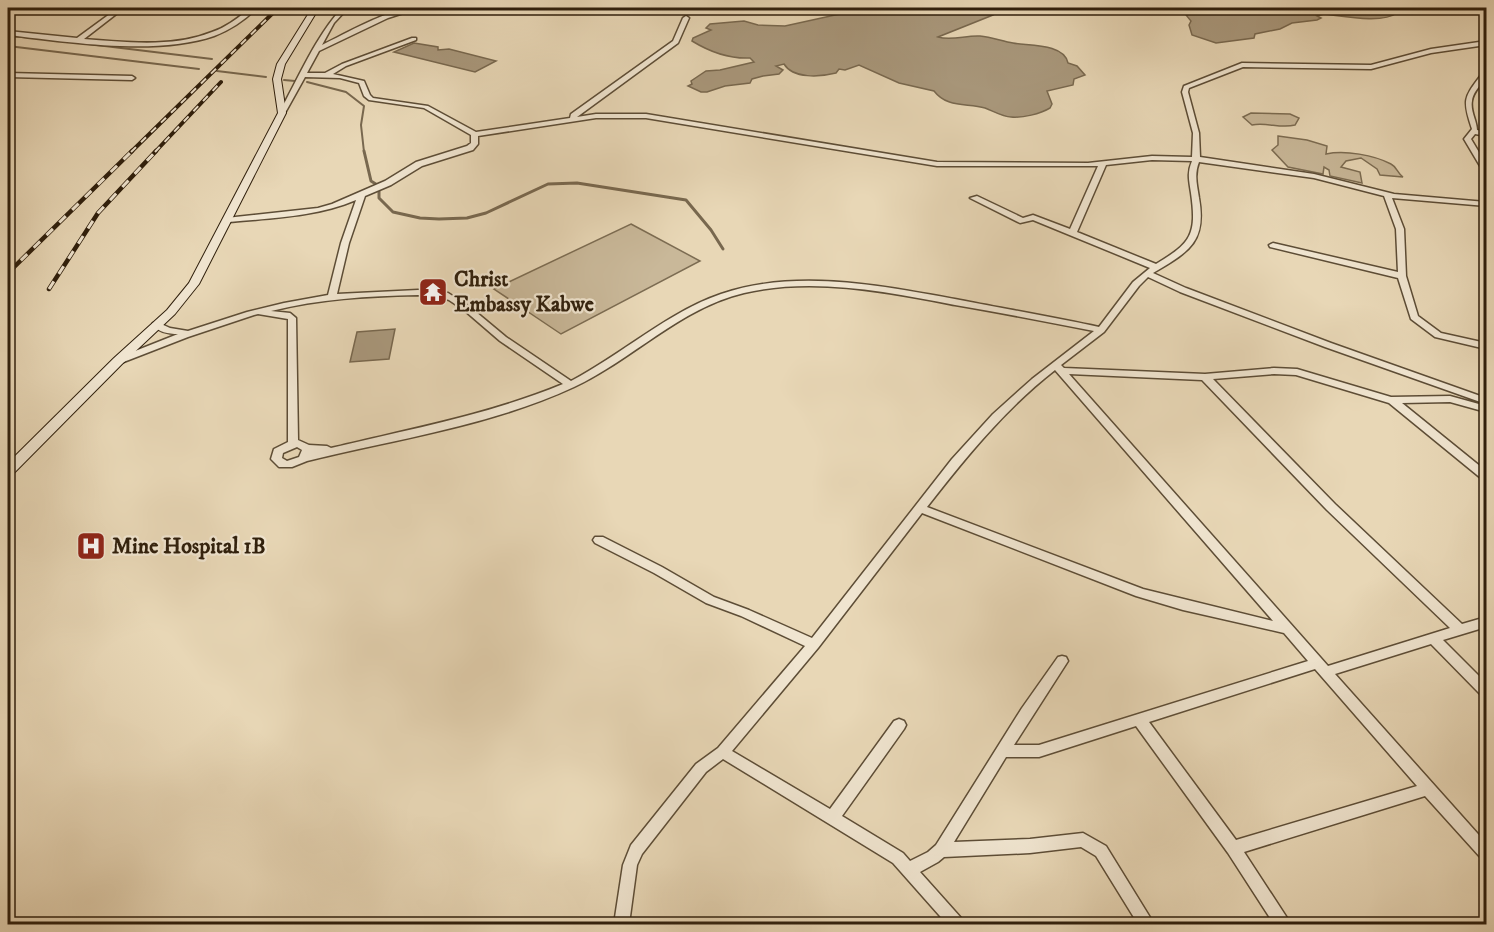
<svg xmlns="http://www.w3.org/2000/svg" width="1494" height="932" font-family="'IM FELL DW Pica',serif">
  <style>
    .green { fill: #c9b899; stroke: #7c6c52; stroke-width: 1.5 }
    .water { fill: #a9987c; stroke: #78684f; stroke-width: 1.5 }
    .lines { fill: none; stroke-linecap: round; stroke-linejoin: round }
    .stream-far1 { stroke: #78684f; stroke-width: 2 }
    .stream { stroke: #78684f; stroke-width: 3 }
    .street-casing { stroke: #5d4d36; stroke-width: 3 }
    .secondary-casing { stroke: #2f1f0c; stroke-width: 2 }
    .street { fill: #f0e5d0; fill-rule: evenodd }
    .secondary { fill: #f0e5d0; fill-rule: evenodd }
    .rail-far1-casing { stroke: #2f1f0c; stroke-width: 4 }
    .rail-casing { stroke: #2f1f0c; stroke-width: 4.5 }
    .rail-far1 { stroke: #f0e5d0; stroke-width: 2; stroke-dasharray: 7; stroke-linecap: butt }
    .rail { stroke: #f0e5d0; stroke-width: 3; stroke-dasharray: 9; stroke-linecap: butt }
    .labels { text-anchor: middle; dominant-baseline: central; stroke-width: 4.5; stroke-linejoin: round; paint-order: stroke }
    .poi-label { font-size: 22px; font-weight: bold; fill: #2f1f0c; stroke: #f0e5d0; text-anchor: start }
  </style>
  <rect width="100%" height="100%" fill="#e8d7b6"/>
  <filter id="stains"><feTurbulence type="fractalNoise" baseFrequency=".00333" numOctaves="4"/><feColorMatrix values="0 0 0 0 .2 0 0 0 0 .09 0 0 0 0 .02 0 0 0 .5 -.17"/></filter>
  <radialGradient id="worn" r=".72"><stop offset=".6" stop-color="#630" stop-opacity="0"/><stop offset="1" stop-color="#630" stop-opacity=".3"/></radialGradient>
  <path class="green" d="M1251,113L1290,114L1299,118L1295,125C1281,129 1267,122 1252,125L1243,117Z
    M1278,136L1307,140L1327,146L1326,154C1345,150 1374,155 1391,164C1397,167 1397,173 1403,177L1380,175L1377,169L1361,158L1346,161L1341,167L1360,172L1362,183L1330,176L1329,170L1324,167L1323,174L1288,167L1272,150L1278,145Z
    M631,224L700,261L561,334L494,289Z"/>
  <path class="water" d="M867,8H1004L993,15L938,37C952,41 966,35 980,36C991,37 1002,41 1013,43C1027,46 1064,43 1068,63L1077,66L1085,75L1074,79L1073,85L1047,91L1052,104L1050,108C1040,114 1023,118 1011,117C1003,117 993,111 985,108C966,103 947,108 934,91L899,83L859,65L845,70L839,69L836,73C820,77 793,79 784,64L776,66L783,70L779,74L763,76L752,79L750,83L725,86L707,92H701L688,86L692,84L691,81L706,71L720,70L754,62L750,58C728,59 710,52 692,41L693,38L711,30L706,28L710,24L744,21L758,25L785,26Z
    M1196,8H1396L1397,13C1382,24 1343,16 1324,14L1317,16L1321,18L1317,20L1292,23L1280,29L1255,34L1254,38L1216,43L1192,35L1189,25L1191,21L1186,15L1196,12Z
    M414,43L438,47V50L449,49L496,61L475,72L394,52Z
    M395,329L389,359L350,362L357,332Z"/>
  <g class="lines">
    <path class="stream-far1" d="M8,36L36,38
      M88,44L212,59
      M8,46L199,69
      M217,71L266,77
      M284,80L295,81
      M307,82L346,92L364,106L361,125L364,152"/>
    <path class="stream" d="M364,151L371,181L379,186V198L393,212L420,218L439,219L467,218L486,213L548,184L577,183L686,200L711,230L723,249"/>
    <g class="street-casing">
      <path id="street" d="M118,8H124L84,39C125,42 173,48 212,32C227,27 239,17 251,8H257C245,20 230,30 214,36C156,56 68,42 8,35V31L77,38Z
        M342,8H348L334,23L322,45C345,34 395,5 419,8L388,18L319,51L307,73H325L342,64L412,38H416V40L346,66L333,74L364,81L370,95L373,98L428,106L476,132L570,118L571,114L673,41L683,18L686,16L689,18L678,43L577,117L596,114H646L937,162L1088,163L1152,156L1192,157L1193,133L1182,92L1184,86L1242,63L1371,65L1431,49L1486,41V45L1431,53L1371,69L1243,67L1189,88L1188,92L1199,133L1200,157L1314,174L1394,194L1486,202V206L1392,198L1404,229L1406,276L1418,316L1441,333L1486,343V349L1435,337L1411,319L1398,278L1270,247L1269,245L1273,243L1398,272L1396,229L1384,196L1314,178L1199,162C1194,175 1197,184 1199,198C1207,243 1188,252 1153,273L1186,288L1331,343L1486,398V404L1325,347L1180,292L1148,277L1139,286L1104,332L1061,365L1064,368L1205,374L1274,368L1297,369L1391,397L1450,396L1486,406V412L1450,402L1402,403L1486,471V480L1482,479L1389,403L1296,375L1274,374L1213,379L1335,504L1462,624L1486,617V627L1443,640L1486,683V696L1481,695L1431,644L1335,674L1486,843V860L1481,858L1425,796L1244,852L1291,924H1274L1228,853L1136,726L1039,757H1006L954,842L1030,839L1083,833L1106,846L1151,919L1153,924H1138L1096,856L1081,847L1030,853L944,857L938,862L920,872L962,919L965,924H947L893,863L723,759L706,772L642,854L637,865L629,924H614L623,865L631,845L696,764L718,748L805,646L741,616L706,603L654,573L595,543L593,540L595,537H603L662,567L714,597L749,610L812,638L952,459L993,414L1032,379L1094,331C1048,322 1002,313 955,305C887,292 813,277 744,293C680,308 632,360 574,387C490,426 396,439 307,461L292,467H279L271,459L274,449L288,442V319L258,314L254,315L188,337L121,363H115L113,361L115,359L178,334C168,334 159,332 152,325L153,323H159L170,328L188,331L247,312L284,303L328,295L341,243L356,200C316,217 272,218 229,222H226V218L318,208L332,204L385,181L416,162L467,146L471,143V135L424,108L369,100L364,96L359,83L340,78L305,77L285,113L280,114L279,113C298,79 316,36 342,8ZM596,118H646L937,166H1098L1070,229L1033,215L1023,218L977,196L970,198L1020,223L1033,220L1150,268L1133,282L1099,327C1053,317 1006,309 960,300C883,286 797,268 721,294C668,312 621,355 571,381L506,337L470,307L448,293L418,290L337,294L349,243L365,196L391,185L422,166L473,150L478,144V136ZM1152,160L1192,161C1187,173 1189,180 1191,193C1197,235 1191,243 1156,264L1077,232L1106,165ZM418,295L438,296L449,300L464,310L500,341L563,384C488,415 410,429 331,448L327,446L309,445L298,440L296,318L290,313L271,311C319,299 368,296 418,295ZM1055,370L1273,621L1143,589L927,507C966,457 1005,409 1055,370ZM1069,374L1202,380L1327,510L1450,628L1328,666ZM297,447L302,450L299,457L287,461L282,458L283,453ZM922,513L1136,596L1183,610L1284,633L1308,661L1039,745H1014L1068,661L1066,657L1062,656L1058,657L1022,708L936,845L928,852L910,861L903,853L842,816L904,729L906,725L904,721L899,719L894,721L830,809L732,751L818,648ZM1315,669L1417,786L1236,840L1149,722Z
        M1486,70C1487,82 1473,89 1472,101C1470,111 1477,121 1477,130L1486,132V136L1475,134L1471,139L1486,164V171H1483L1464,139L1472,129C1461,97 1465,97 1484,71Z
        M8,73L132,76L135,78L132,80L8,77Z"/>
    </g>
    <g class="secondary-casing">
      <path id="secondary" d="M312,8H319L285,64L281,79L286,113L199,284L175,314L122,364L13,474L8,476V463L114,358L167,310L189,283L278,113L273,79L277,64Z"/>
    </g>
    <use href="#street" class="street"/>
    <use href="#secondary" class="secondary"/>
    <g class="rail-far1-casing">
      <path id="rail-far1" d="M131,152L278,8
        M155,152L221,82"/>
    </g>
    <g class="rail-casing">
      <path id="rail" d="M8,273L132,151
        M49,289L98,213L156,151"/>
    </g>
    <use href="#rail-far1" class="rail-far1"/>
    <use href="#rail" class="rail"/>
  </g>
  <defs>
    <g id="temple-square" transform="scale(1.5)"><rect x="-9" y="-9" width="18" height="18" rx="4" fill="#8f2418" stroke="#f0e5d0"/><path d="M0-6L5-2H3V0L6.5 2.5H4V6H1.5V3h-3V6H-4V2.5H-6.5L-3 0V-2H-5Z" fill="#fff"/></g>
    <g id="hospital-square" transform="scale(1.5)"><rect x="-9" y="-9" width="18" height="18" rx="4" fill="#8f2418" stroke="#f0e5d0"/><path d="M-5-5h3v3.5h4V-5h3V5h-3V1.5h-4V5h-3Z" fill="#fff"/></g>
  </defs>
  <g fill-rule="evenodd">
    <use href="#temple-square" x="433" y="292"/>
    <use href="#hospital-square" x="91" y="546"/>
  </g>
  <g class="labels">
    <g class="poi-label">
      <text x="454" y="279">Christ<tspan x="454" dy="25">Embassy Kabwe</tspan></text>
      <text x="112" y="546">Mine Hospital 1B</text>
    </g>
  </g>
  <rect width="1494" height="932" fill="none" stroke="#e8d7b6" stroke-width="30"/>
  <rect x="9" y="9" width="1476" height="914" fill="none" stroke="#2f1f0c" stroke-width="3"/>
  <rect x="15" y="15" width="1464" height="902" fill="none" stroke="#2f1f0c" stroke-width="1.5"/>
  <rect width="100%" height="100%" filter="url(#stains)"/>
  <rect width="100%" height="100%" fill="url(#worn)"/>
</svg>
